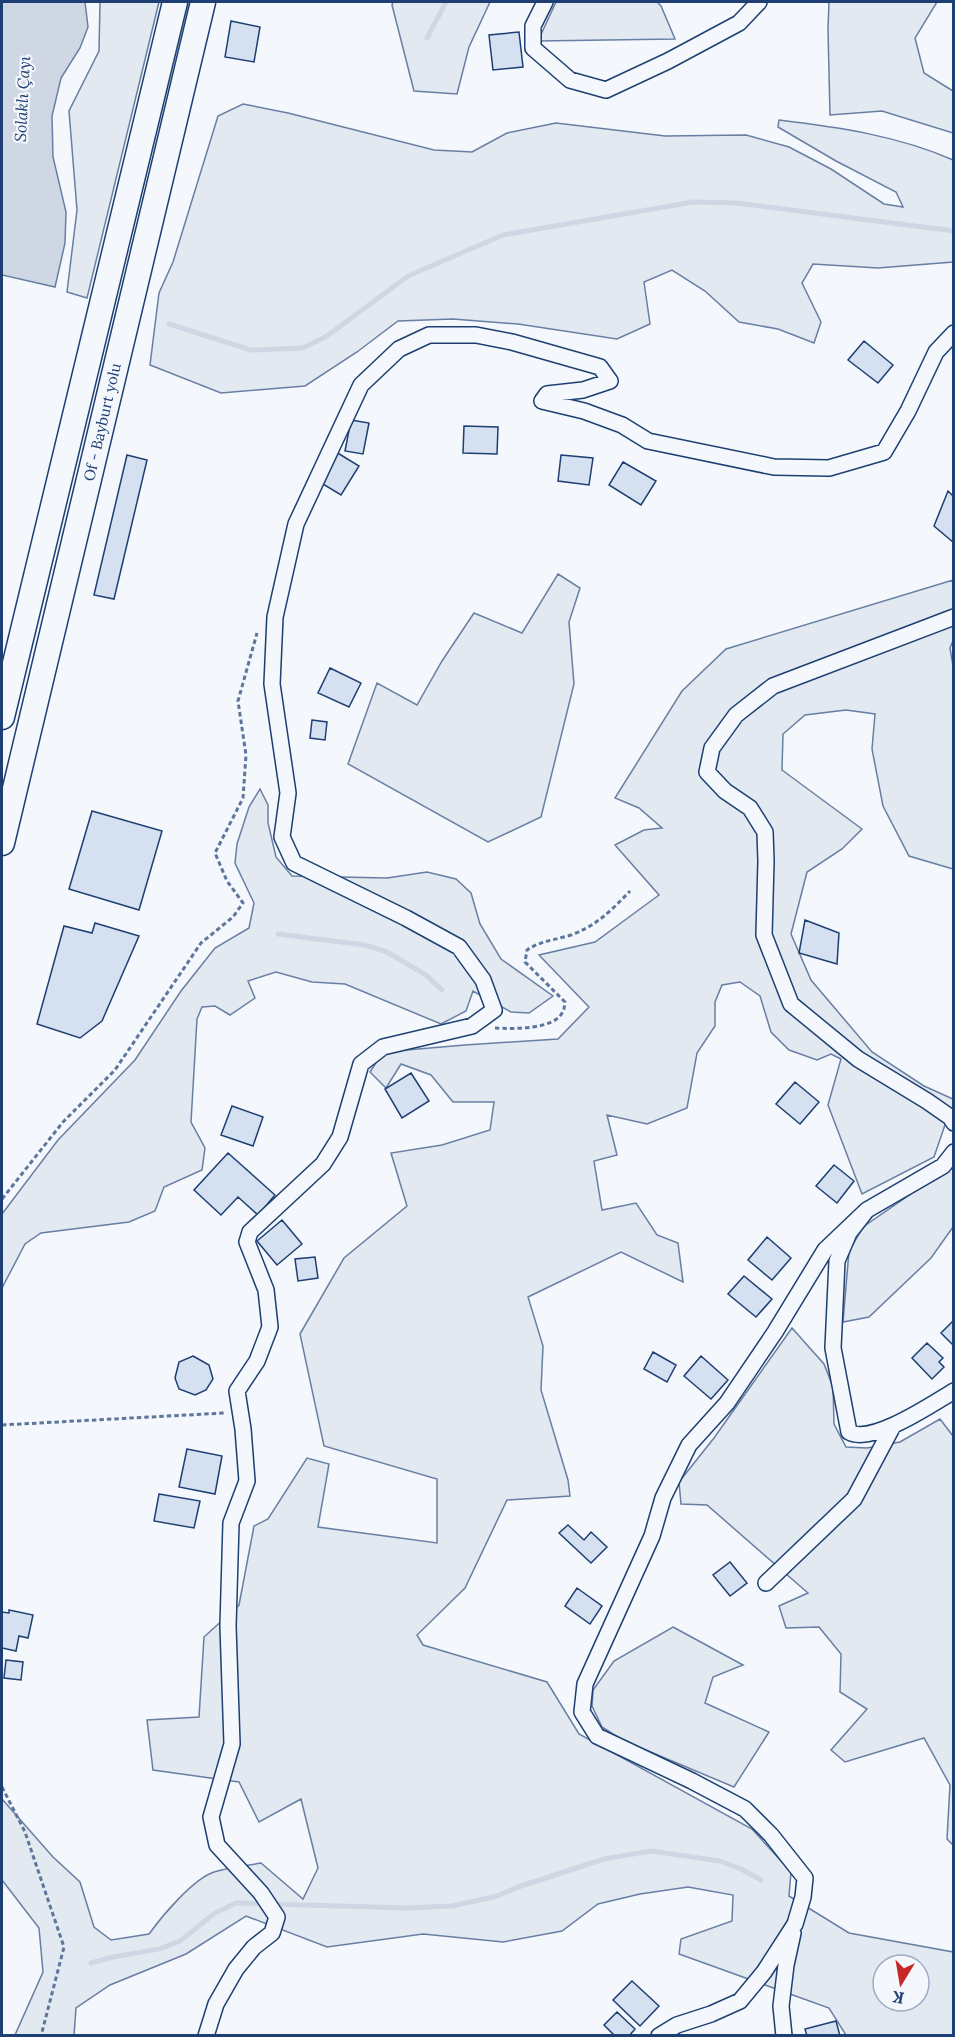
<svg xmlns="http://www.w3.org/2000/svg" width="955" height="2037" font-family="Lora,serif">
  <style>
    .green { fill: #e3e9f0; stroke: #687fa3; stroke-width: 1.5; fill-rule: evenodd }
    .water { fill: #cfd7e4; stroke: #687fa3; stroke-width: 1.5 }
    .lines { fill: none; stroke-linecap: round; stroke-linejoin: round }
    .stream { stroke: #cfd7e4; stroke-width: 5 }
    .building { fill: #d5e0f0; stroke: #1d3f73; stroke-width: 1.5 }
    .minor-casing { stroke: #1d3f73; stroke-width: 18 }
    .trunk-casing { stroke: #1d3f73; stroke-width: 27 }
    .path { stroke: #5e769c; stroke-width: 3; stroke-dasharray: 4.5 3; stroke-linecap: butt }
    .minor { stroke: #f4f7fb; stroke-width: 15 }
    .trunk { stroke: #f4f7fb; stroke-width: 24 }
    .labels { text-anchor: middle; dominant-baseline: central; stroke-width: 4.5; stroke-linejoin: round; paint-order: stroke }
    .street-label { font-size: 15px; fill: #1d3f73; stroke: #f4f7fb }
    .water-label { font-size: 16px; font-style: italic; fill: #1d3f73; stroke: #f4f7fb }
  </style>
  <rect width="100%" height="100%" fill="#f4f7fb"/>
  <path class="green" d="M100,2H159L87,298L67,292L77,210L69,111L99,51Z
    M393,2H490L469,47L457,94L414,91L392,5Z
    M556,2H657L661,6L675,39L538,41Z
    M829,2H937L915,38L924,73L953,91V133L882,111L830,115L828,29Z
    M243,104L288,113L434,150L472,152L507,133L556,123L665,136L746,135L789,147L831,169L884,204L903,207L896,192L836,161L778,127L779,120C838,127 899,136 953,160V262L878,268L813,264L802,283L821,322L814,343L778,329L739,322L705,291L672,270L644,282L650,324L617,339L518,324L453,319L398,321L357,352L305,386L221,393L150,365L159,293L173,262L218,116Z
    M558,574L580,588L569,622L574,684L541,817L488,842L348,764L377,683L417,705L442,661L474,613L522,633Z
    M953,580L954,638L950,648L954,672L953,869L909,856L883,806L872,749L875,714L846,710L805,715L783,734L782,770L862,829L842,849L807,872L791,934L811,980L872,1052L924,1086L953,1099V1122L947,1119L934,1157L862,1194L828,1105L841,1059L831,1054L817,1060L789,1050L771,1032L760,996L740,982L722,985L715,1002V1026L697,1053L687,1108L647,1124L607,1115L617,1155L594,1161L602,1210L636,1203L657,1235L678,1243L683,1282L621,1252L528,1297L543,1346L541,1390L568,1480L570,1496L507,1500L465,1588L417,1635L423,1645L547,1682L579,1734L752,1829L791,1872L789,1896L849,1933L953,1952V2035H846L829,2008L679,1954L681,1939L732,1921L733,1895L688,1887L640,1894L598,1904L562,1931L503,1942L423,1934L327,1947L246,1916L186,1954L110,1985L76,2008L74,2035H15L43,1972L39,1928L2,1880V1799L53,1857L80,1882L94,1927L111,1940L149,1934C162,1916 193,1879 214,1872C229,1867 246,1866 261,1863L303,1899L318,1868L301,1799L259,1822L239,1782L153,1770L147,1720L199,1717L204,1637L239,1605L254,1526L268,1519L307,1458L329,1464L318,1527L437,1543V1479L324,1446L300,1334L344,1258L407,1206L391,1153L442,1145L490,1130L494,1102H453L431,1075L401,1064L386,1088L370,1072L383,1052L465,1045L558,1039L589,1007L539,955L595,942L659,895L615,845L644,830L662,828L639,808L615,798L682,691L726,649ZM883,1965H919V2001H883Z
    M260,789L268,805V823L276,857L292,876L387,878L427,872L456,879L471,893L480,924L501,959L553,996L529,1013L511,1012L473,991L466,1011L441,1024L345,984L312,982L276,972L248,981L255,998L230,1015L215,1006L202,1007L197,1019L191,1122L205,1148L202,1170L164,1187L155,1211L129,1222L41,1233L25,1244L2,1288V1214L58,1140L135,1060L181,991L215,948L249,928L254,903L235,863L237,844L249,807Z
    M953,1165V1227L931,1258L869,1317L843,1322L849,1251L863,1227Z
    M792,1328L824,1364L833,1387L834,1424L846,1447L867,1448L900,1442L940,1419L953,1436V1845L947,1839L950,1785L924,1738L845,1762L831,1750L867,1709L840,1692L841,1654L819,1627L786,1628L779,1606L808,1593L707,1505L681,1504L679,1482L714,1438Z
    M673,1627L743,1665L713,1677L705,1703L769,1732L734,1787L622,1740L602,1727L592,1706L593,1690L614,1661Z"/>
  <path class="water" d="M2,2H85L88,27L80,48L61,78L52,116L53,157L66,212L65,243L55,287L2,275Z"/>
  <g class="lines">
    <path class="stream" d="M427,38L446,2
      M169,324L251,350L303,348L327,336L408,276L503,235L693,202L736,203L954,231
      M278,934L365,945L387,952L426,975L442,990
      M91,1963L113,1957L159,1949L180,1941L215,1913L236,1903L407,1908L452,1906L497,1896L518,1887L604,1859L651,1851L720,1861L741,1869L761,1880"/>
  </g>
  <path class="building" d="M231,21L260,27L254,62L225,57Z
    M519,32L523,67L493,70L489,35Z
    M864,341L893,365L878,383L848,360Z
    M351,420L369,423L363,454L345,451Z
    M464,426L498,427L497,454L463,453Z
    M336,452L359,466L341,495L318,481Z
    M127,455L147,460L114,599L94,595Z
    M561,455L593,458L589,485L558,481Z
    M623,462L656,481L641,505L609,485Z
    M948,491L954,497V543L934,526Z
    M330,668L361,683L349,707L318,693Z
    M312,720L327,722L325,740L310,738Z
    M92,811L162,831L139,910L69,889Z
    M805,920L839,933L837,964L799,953Z
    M95,923L139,936L102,1021L80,1038L37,1024L64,926L92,933Z
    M411,1073L429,1101L402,1118L385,1089Z
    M795,1082L819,1102L800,1124L776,1104Z
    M232,1106L263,1117L253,1146L221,1135Z
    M228,1153L275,1195L258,1215L238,1197L221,1215L194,1190Z
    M834,1165L854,1181L837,1203L816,1186Z
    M282,1220L302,1244L277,1265L257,1241Z
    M767,1237L791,1258L772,1280L748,1260Z
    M315,1257L318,1278L298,1281L295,1259Z
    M744,1276L772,1299L756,1317L728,1294Z
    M954,1320V1346L941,1333Z
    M927,1343L943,1358L939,1362L944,1367L932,1379L912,1358Z
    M653,1352L676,1365L667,1382L644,1369Z
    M193,1356L209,1365L213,1379L206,1390L195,1395L179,1389L175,1378L179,1362Z
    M701,1356L728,1380L711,1399L684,1376Z
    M187,1449L222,1456L215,1494L179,1487Z
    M159,1494L200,1501L194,1528L154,1521Z
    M568,1525L584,1540L591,1532L607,1547L591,1563L559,1533Z
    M730,1562L747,1583L730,1596L713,1575Z
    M577,1588L602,1606L590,1624L565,1606Z
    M9,1610L33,1615L28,1638L19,1636L16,1651L2,1648V1612L9,1613Z
    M6,1660L23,1662L21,1680L4,1678Z
    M632,1981L659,2006L640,2026L613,2000Z
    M617,2012L635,2029L629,2036H615L604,2025Z
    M836,2021L840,2036H807L805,2029Z"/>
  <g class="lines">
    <g class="minor-casing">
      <path id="minor" d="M545,2L533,26V48L570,80L606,90L668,61L739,23L759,2
        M954,617L773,686L736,715L712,748L707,772L725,791L750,808L765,832L766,861L764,935L791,1004L858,1059L927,1101L950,1117L954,1123
        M954,1152L943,1166L867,1210L849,1233L837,1261L833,1348L849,1432C872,1445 932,1404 954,1391
        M766,1583L854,1499L893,1426
        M206,2036L216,2004L236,1969L254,1947L272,1933L277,1917L261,1893L217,1845L211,1817L232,1744L228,1626L231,1523L247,1481L243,1429L237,1391L257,1361L270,1327L266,1290L247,1242L250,1232L323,1164L340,1137L361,1064L383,1047L472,1026L494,1010L483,980L459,947L406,918L294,863L282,837L288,793L272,684L275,617L296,524L361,385L399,349L429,335H476L512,342L600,367L610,381L583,390L547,394L542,401L584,411L622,425L648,441L774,467L829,468L884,452L908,411L936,352L954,333
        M659,2036L677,2025L711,2014L740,2001L764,1972L795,1924L803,1897L805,1878L771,1835L745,1809L692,1781L597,1736L582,1712L585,1684L652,1536L663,1498L689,1445L727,1403L775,1332L825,1250L867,1210
        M784,2036L781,2006L786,1965L793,1933"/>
    </g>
    <g class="trunk-casing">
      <path id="trunk" d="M2,717L175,2
        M2,843L203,2"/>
    </g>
    <path class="path" d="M495,1028C512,1029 556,1030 563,1011C565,1008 564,1005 565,1002L525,962L527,950C540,941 555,940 571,935C596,926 612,910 630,891
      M2,1199L63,1122L115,1070L201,943L233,917L243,903L227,881L215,853L243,798L246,755L238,701L257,633
      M2,1425L224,1413
      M2,1787L25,1832L64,1947L41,2036"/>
    <use href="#minor" class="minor"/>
    <use href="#trunk" class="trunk"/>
  </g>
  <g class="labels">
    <g class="street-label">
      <text transform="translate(102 422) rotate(-77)">Of - Bayburt yolu</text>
    </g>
    <g class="water-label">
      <text transform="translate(22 99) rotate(-87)">Solaklı Çayı</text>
    </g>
  </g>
  <rect width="955" height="2037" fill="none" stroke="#1d3f73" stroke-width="6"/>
  <g transform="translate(901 1983) rotate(191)"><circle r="28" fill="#f4f7fb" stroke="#9eadc5" stroke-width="1.5"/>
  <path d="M0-4.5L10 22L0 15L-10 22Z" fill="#c62828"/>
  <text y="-9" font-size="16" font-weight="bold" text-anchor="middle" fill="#1d3f73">K</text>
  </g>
</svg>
